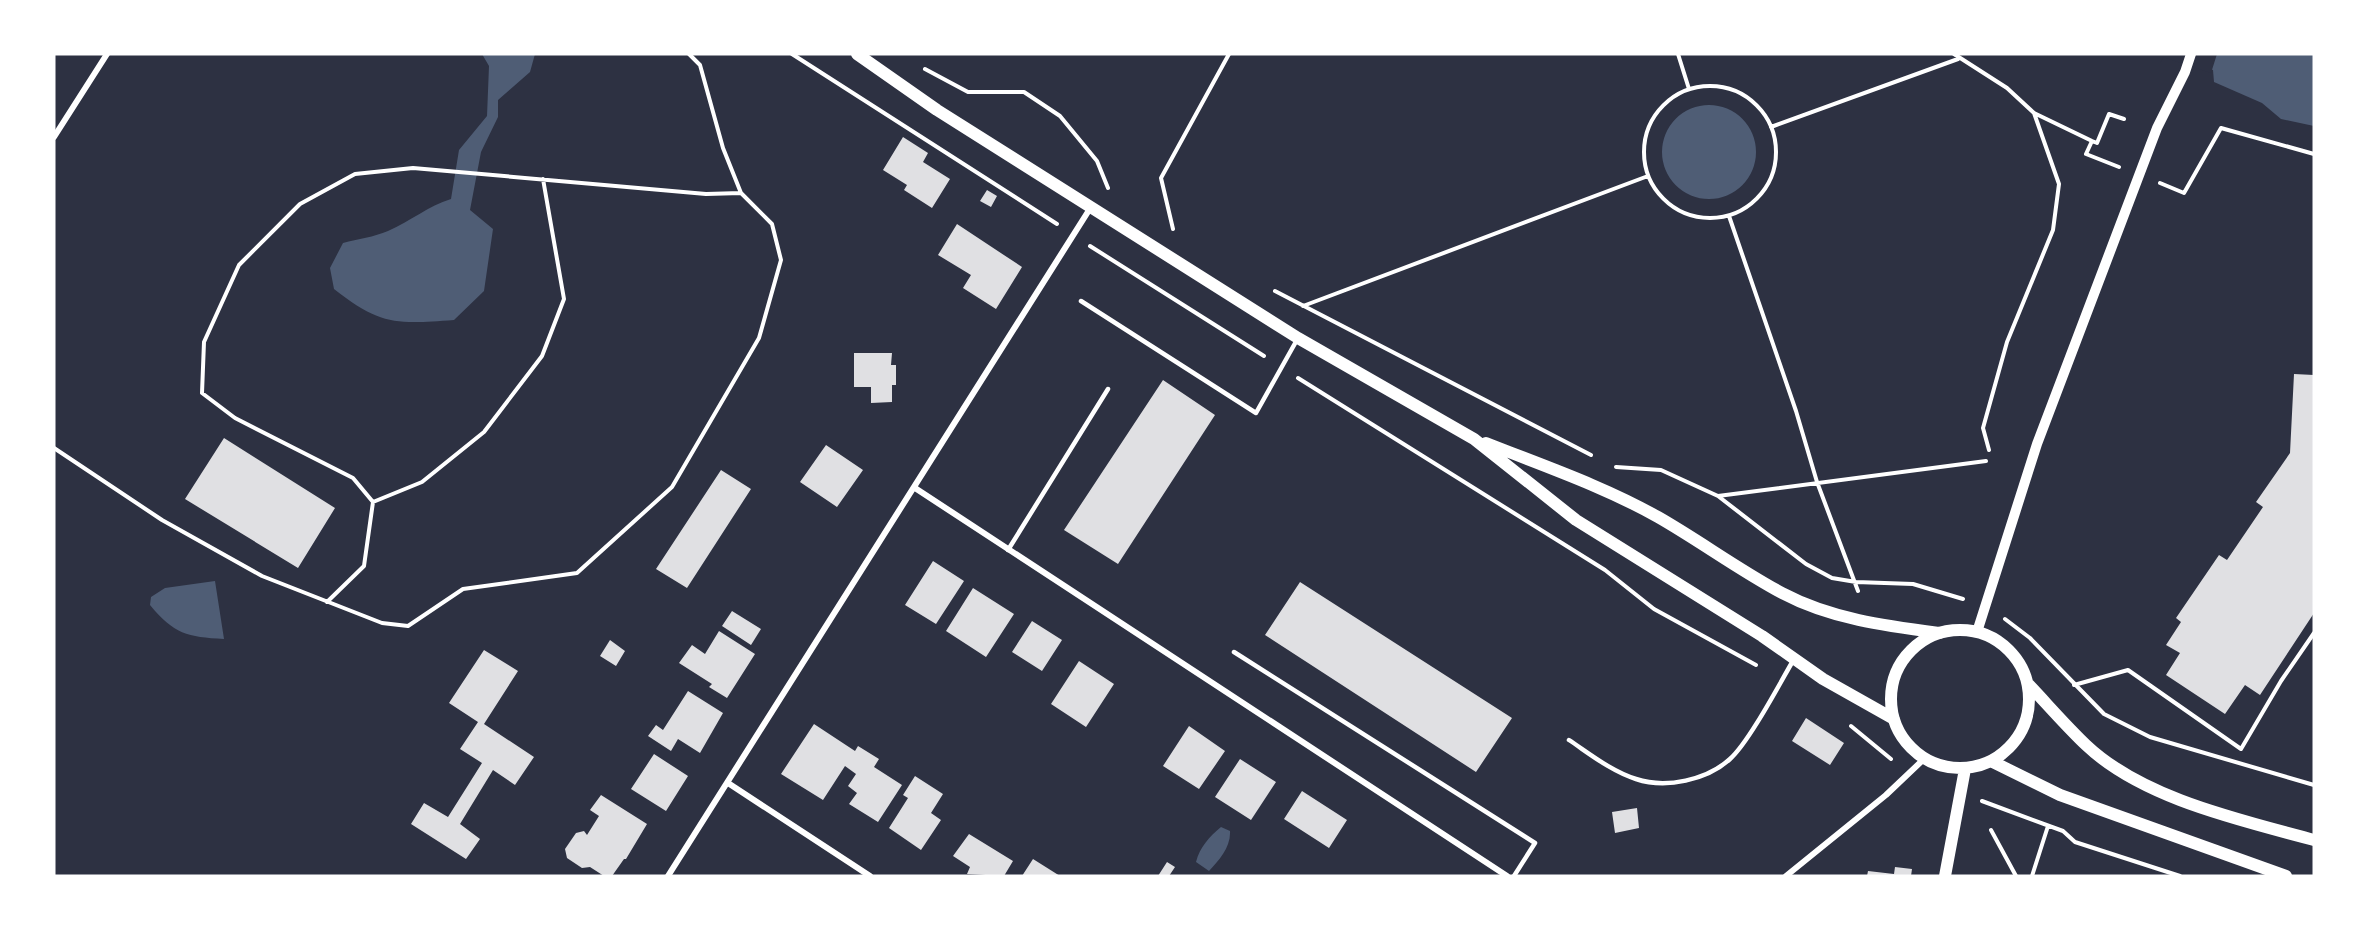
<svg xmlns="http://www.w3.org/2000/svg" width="2368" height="930" font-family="'Nunito Sans',sans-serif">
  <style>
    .water { fill: #4f5d75 }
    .pier { fill: #2d3142 }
    .building { fill: #e0e0e3 }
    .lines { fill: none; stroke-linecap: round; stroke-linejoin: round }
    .path { stroke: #fff; stroke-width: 4 }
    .service { stroke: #fff; stroke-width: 4.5 }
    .minor { stroke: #fff; stroke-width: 6 }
    .tertiary { stroke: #fff; stroke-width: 10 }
    .secondary { stroke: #fff; stroke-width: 12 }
  </style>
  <rect width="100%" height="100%" fill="#2d3142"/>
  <path class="water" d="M482,54H535L530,72L498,100V117L481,152L470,210L493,229L484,291L454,320C397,324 381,326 334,289L330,268L343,243C358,239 374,237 388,231C411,221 428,206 451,199L459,150L487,116L489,66Z
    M2163,54H2314V126L2281,119L2262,103L2214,82L2213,70Z
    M1662 152a47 47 0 1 1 94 0a47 47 0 1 1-94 0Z
    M215,581L224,639C187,637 174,634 150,605L151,597L165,588Z
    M1221,827L1230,831C1231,847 1219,860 1209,871L1196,862C1200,847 1209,837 1221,827Z"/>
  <path class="pier" d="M2164,54H2217L2211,73L2163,57L2160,64Z"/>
  <path class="building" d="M903,137L928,153L923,162L950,179L932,208L904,190L907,185L883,170Z
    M987,190L997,196L991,207L980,201Z
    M957,224L1022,267L996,309L963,288L971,275L938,255Z
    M854,353H892L891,365H896V385H892V402L871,403V387H854Z
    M2294,374L2314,375V613L2260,695L2245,685L2225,714L2166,675L2180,653L2166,645L2181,622L2176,618L2219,555L2227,560L2263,507L2256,502L2290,453Z
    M1163,380L1215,415L1118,564L1064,530Z
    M224,438L335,508L298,568L185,499Z
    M826,445L863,470L837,507L800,482Z
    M721,470L751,489L687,588L656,569Z
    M933,561L964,581L936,624L905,605Z
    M1300,582L1512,718L1476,772L1265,635Z
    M973,588L1014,614L986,657L946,631Z
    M732,611L761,629L751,645L722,626Z
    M1032,621L1062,640L1042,671L1012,652Z
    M719,631L755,654L727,698L709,687L712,684L679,663L692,645L705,654Z
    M610,640L625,651L616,666L600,656Z
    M484,650L518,671L484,724L534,757L515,785L493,770L460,824L480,839L466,859L411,824L424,803L448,817L482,763L460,749L478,722L449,703Z
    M1079,661L1114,684L1086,727L1051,704Z
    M688,691L723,713L700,753L678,739L671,751L648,736L656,725L663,730Z
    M1806,718L1844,743L1830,765L1792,741Z
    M814,724L855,751L858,746L879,759L874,767L902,785L878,822L849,804L857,793L848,786L856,774L845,766L823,800L781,774Z
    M1189,726L1225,751L1199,789L1163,766Z
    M654,754L688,776L666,811L631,789Z
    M1240,759L1276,782L1251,820L1215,797Z
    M915,776L943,794L931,813L941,820L921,850L889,828L908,798L903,795Z
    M1302,791L1347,820L1329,848L1284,819Z
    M601,795L647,824L626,859H624L612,876H604L590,867L582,868L567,858L565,849L576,833L584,831L587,835L599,816L590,810Z
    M1637,808L1639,828L1615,833L1612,812Z
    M969,834L1013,861L1004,876L967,874L970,867L953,856Z
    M1033,859L1060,876H1022Z
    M1167,862L1175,867L1169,876H1158Z
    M1895,867L1912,869L1911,876H1867L1868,871L1894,874Z"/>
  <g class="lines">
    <path class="path" d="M792,54L1057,224
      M1678,54L1689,89
      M1954,54L2007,88L2034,113L2092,141L2097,143L2109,114L2124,119
      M925,69L968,92H1024L1060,116L1097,161L1108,188
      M1644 152a66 66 0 1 1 132 0a66 66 0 1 1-132 0Z
      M1771,127L1958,59
      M2092,141L2086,154L2119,167
      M2160,183L2184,193L2221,128L2314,154
      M1729,216L1796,411L1817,482L1858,591
      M1173,229L1161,178L1229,54
      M1090,246L1264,356
      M1275,291L1591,455
      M1303,306L1648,176
      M1298,378L1605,570L1654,609L1756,665
      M54,448L162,520L262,576L382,623L408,626L463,589L577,573L672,487L759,338L781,260L772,224L741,193L723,148L700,65L689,54
      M1989,450L1983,428L2007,342L2053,230L2059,184L2034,113
      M1616,467L1661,470L1718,496L1806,564L1832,578L1856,582L1913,584L1963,599
      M1718,496L1986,461
      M373,502L422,482L484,432L542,356L564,299L543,179
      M327,602L364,566L373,502L353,478L235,418L202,393L204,342L239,265L300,204L355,174L413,168L706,194L741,193
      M2005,619L2030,638L2104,714L2150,737L2314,785
      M2074,685L2128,670L2241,749L2281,681L2314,633
      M1851,726L1891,759
      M1982,801L2063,831L2075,842L2180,876
      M1991,830L2016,876
      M2032,876L2048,826"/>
    <path class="service" d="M1081,301L1256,413L1298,338
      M1008,550L1108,389
      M1234,652L1535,843L1514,876
      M1569,740C1590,754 1611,771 1636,779C1666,789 1707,780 1730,759C1749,742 1780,683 1794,659"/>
    <path class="minor" d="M54,137L107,54
      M915,488L1507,876
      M728,783L870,876
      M668,876L1091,207
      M1786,876L1886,795L1925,758"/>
    <path class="tertiary" d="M1977,632L2037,444L2157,128L2185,72L2191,54"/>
    <path class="secondary" d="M857,54L937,110L1298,338L1474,439L1576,520L1762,636L1823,679L1894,719
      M1486,443C1544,466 1603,486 1658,517C1700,541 1739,570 1782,593C1831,619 1886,626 1940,633
      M1891 699a69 69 0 1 1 138 0a69 69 0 1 1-138 0Z
      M2029,685C2048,705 2066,726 2086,745C2143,799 2241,820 2314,840
      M1991,761L2060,795L2286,876
      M1945,876L1965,769"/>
  </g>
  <rect width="2368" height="930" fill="none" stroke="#ffffff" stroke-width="111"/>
</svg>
